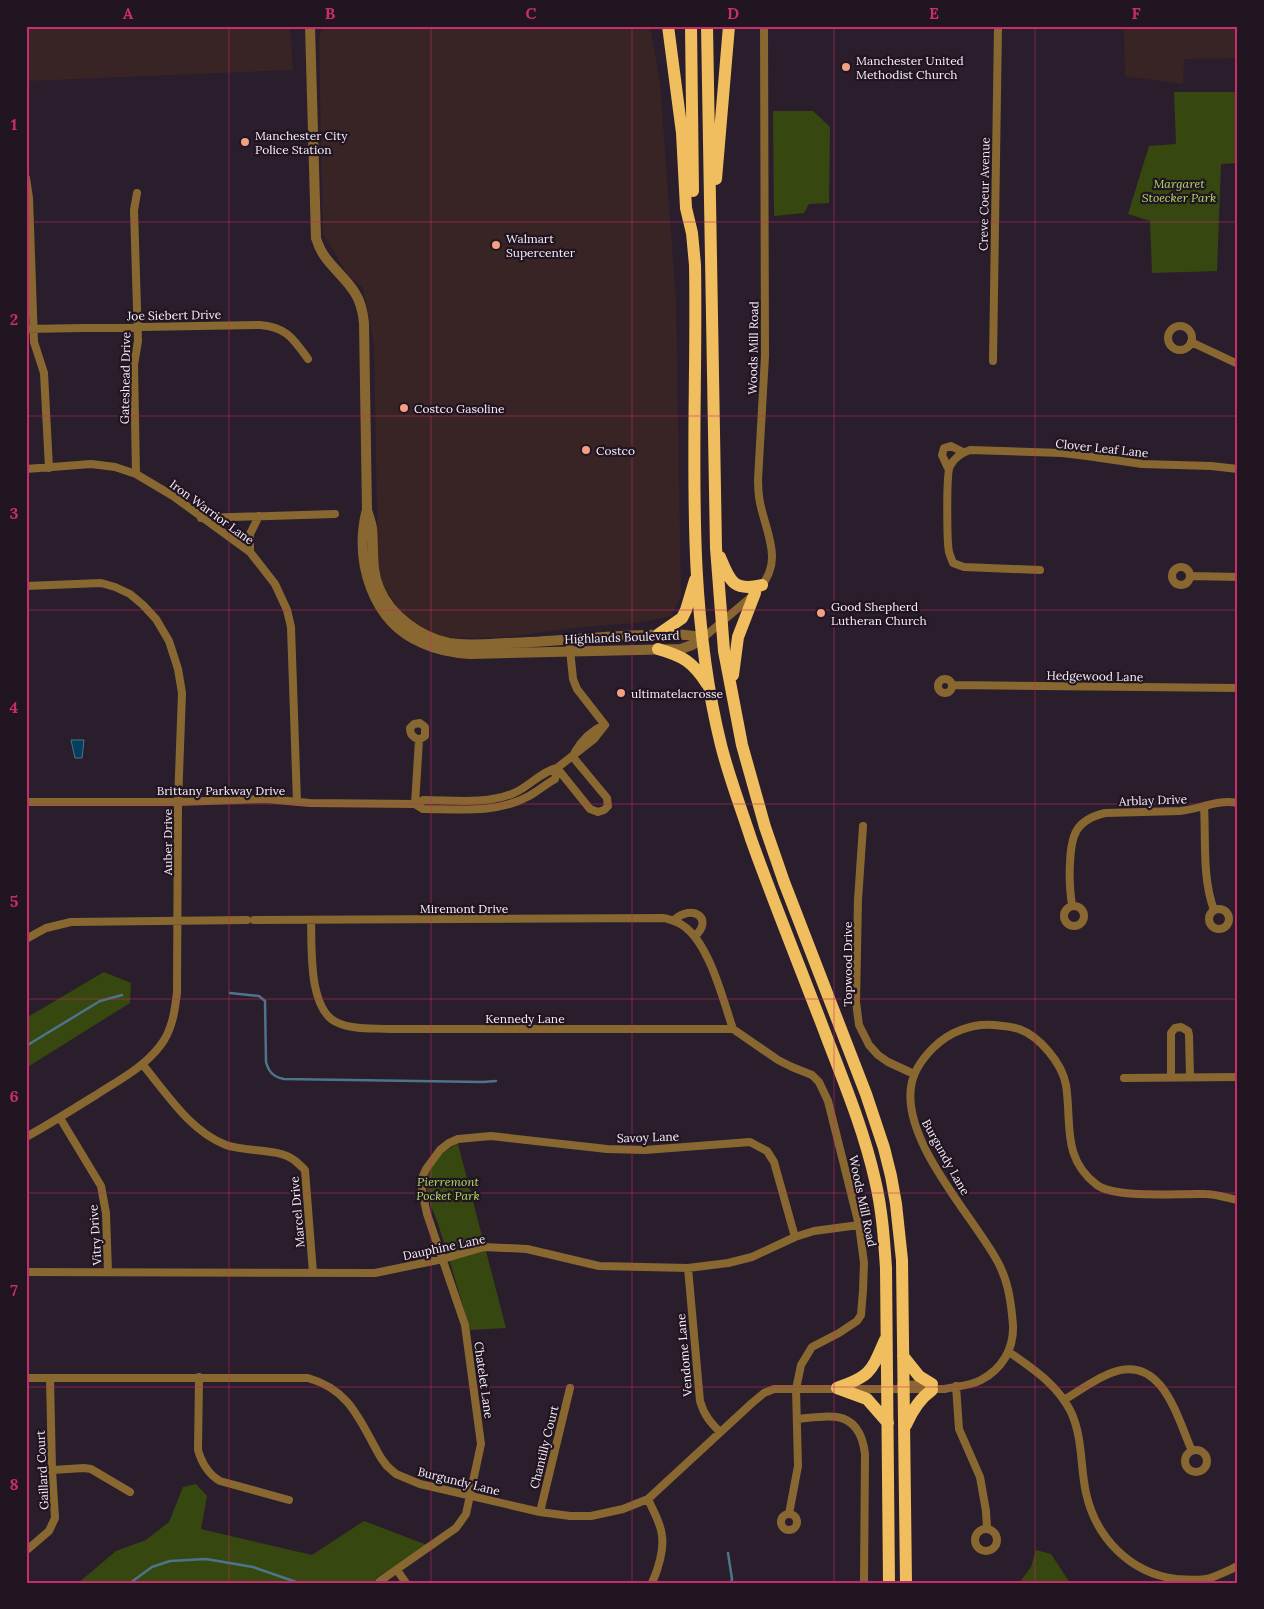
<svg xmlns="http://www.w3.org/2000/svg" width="1264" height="1609" font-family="Lora,serif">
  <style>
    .commercial { fill: #382424 }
    .green { fill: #364810 }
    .water { fill: #03405d; stroke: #4c748c }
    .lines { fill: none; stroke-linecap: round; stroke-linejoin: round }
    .stream { stroke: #4c748c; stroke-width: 2.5 }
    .minor { stroke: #886830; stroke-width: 8 }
    .tertiary { stroke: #886830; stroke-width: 10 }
    .trunk { stroke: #f0be5e; stroke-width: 12 }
    .grid { fill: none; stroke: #c72e6b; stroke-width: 1; stroke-opacity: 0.55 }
    .poi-dot { fill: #f39f83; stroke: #211522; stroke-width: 2 }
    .labels { text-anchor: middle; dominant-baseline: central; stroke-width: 4.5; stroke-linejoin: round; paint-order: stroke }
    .poi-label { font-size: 12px; fill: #f8eff9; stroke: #211522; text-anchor: start }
    .park-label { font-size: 12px; font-style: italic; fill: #b2dc64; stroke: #211522 }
    .street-label { font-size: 12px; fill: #f8eff9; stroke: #211522 }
    .neatline { fill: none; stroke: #c72e6b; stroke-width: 2 }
    .grid-label { font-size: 16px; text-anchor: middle; font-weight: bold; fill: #c72e6b }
  </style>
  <rect width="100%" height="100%" fill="#2a1e2c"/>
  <path class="commercial" d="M26,26H290L293,70L26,81Z
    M322,26H650L660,83L676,301L681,596L671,616L636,623L583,627L506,637L458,638L430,634L402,614L383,586L378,561L374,344L363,288L349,276L323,234L319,39Z
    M1124,26H1238V58L1184,59L1183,84L1125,76Z"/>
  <path class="green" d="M1048,26H1111V29L1048,27Z
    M1174,92H1238V163L1221,164L1217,271L1152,273L1150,221L1128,214L1149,146L1176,144Z
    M773,111H813L830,127L829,203L809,204L804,213L774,216Z
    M104,972L131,983L130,1003L26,1068V1018Z
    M458,1144L506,1328L470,1330C460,1296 450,1261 439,1227C435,1212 424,1196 427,1180C430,1162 443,1151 458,1144Z
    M196,1484L207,1496L201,1529L312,1555L364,1521L427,1545L376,1578L380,1583H187L180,1581L176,1583H78L116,1551L146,1540L169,1522L183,1487Z
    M1036,1550L1051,1554L1070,1583H1019L1031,1567Z"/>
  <path class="water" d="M71,740H84L82,758H75Z"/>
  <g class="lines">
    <path class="stream" d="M230,993L259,996L265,1001L266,1062C269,1073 274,1077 284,1079L483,1082L496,1081
      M26,1046L100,1001L122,995
      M728,1553L732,1579L731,1583
      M130,1583L152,1567L170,1561L206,1559L253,1567L299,1583"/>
    <path class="minor" d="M26,178L29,198L34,342L44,373L49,468
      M1168 338a12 12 0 1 1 24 0a12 12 0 1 1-24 0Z
      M26,329L260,325C286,327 293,338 308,359
      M1191,342L1238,364
      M993,361L998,26
      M948,468L942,455L944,448L951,446L963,452
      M26,469L91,464L115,467L136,474L173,496L250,552L275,584L287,610L291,627L297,802
      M136,474L134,365L138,341L134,210L137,193
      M201,518L335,514
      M250,552V534L259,516
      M1172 576a9 9 0 1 1 18 0a9 9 0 1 1-18 0Z
      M1040,570L964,567L953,563C952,560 950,556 949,552C947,543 946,473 950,466C954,458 961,453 970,450L1062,453L1087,456L1142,464L1211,466L1238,469
      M1191,576L1238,577
      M26,586L101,583L115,587L130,594L143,605L156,619L169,641L178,669L182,693L178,802L177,992C175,1011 172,1031 160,1046C143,1068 119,1080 96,1095C73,1109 50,1124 26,1137
      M759,589C782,563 769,539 762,511C759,501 758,491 758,480L765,356L764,26
      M703,638L751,597
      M569,640L573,679L577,689L605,725
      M938 686a7 7 0 1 1 14 0a7 7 0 1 1-14 0Z
      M953,685L1238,688
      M575,752C582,740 591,731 604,725
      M557,768L590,809L598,812L604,810L608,806L607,798L572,756
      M26,802H178L266,799L310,803L415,804L423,800C452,800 486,805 514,793C529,787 540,772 557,768L594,739L605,725
      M415,804L423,809C458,809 497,814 529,796C538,791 546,784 555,779L557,768
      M415,804L419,740L425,736V727L420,723L414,724L410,728C410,735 413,737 419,740
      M1204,806C1206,840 1202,878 1214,910
      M863,826L858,900L856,1002L859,1025L869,1045L878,1055L888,1062L914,1074
      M1064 916a10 10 0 1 1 20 0a10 10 0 1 1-20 0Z
      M1072,906C1070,891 1069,877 1070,863C1071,836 1075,820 1105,813L1180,811C1201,809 1216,799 1238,803
      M1209 919a10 10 0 1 1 20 0a10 10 0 1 1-20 0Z
      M254,920L664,918C671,920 679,922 685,927C710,946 723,1000 733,1029
      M311,920C312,947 308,1008 336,1022C352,1030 373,1028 390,1029H733L778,1060L792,1067L812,1075L819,1082L828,1101L859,1225L864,1263L863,1290L861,1315L857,1321L839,1333L812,1347L801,1365L796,1389L798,1466L789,1514
      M674,920C693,903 714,919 695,936
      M26,939L46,928L71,922L247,920
      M143,1065C167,1094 190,1131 226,1145C245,1152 279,1148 294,1160C298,1163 302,1167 305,1170L313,1273
      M1171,1077V1033L1175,1028L1181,1027L1188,1031L1189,1035L1190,1077
      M1124,1078L1238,1077
      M60,1118L101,1186L106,1213L108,1272
      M688,1268L700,1401C704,1415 710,1422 720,1432
      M26,1272L375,1273L443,1259L484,1247L527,1249L599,1266L688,1268L728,1263L752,1257L795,1237L814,1231L859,1225
      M1009,1352C1033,1369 1057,1384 1071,1412C1083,1438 1080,1466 1086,1493C1096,1538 1130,1573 1176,1579C1187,1580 1199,1581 1210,1578C1219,1575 1229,1570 1238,1566
      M199,1377L198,1450C202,1464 208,1474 220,1481L289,1500
      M26,1378H308C351,1390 360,1422 381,1458L387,1466L396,1474L420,1484L540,1512L570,1516H591L623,1509L648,1499L752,1403L764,1393L774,1389H945C957,1386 970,1386 981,1380C1002,1369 1014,1349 1013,1325C1011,1301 1008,1278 995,1257C969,1212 903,1141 911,1087C913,1072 923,1058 933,1048C949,1032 972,1023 994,1025C1002,1026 1011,1026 1019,1029C1039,1036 1062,1063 1066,1085C1072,1122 1061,1158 1097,1185C1116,1199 1180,1193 1205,1194C1216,1194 1227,1198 1238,1200
      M901,1385L929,1384
      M956,1386L959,1429L980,1477L986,1511L987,1528
      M1064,1400C1079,1391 1095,1379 1111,1373C1162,1353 1177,1417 1192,1451
      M797,1419C809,1418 826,1415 837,1417C856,1420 863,1437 865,1454L864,1583
      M1185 1461a11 11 0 1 1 22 0a11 11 0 1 1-22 0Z
      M52,1470L84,1468L91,1469L130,1492
      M648,1499C653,1511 661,1523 662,1536C664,1550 658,1570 652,1583
      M540,1512L570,1388
      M781 1522a8 8 0 1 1 16 0a8 8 0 1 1-16 0Z
      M975 1540a11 11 0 1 1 22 0a11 11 0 1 1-22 0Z
      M28,1549L49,1531L55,1518L52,1470L50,1378
      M397,1570L406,1583
      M380,1581L456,1528L466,1514L481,1444L465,1325L427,1214L422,1191V1178L426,1169L440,1150L449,1143L458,1139L491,1136L607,1149L645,1150L750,1142L767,1151L774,1162L795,1237"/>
    <path class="tertiary" d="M310,26L316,238C323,263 342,272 355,293C361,302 363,313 364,323L367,510C369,516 371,522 372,528C374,549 371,569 379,588C390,615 420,637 449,643C467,646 487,644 506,643C553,642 599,636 646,635C665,634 684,633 703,638
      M366,513C355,562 372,622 422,643C437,650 453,653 470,654L681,649L692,645L703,638"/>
    <path class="trunk" d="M668,26L682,133L686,208L692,233L695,265C698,424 682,588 721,745C729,777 741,808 751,839C775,906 802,972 827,1038C845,1085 864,1131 875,1180C882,1209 884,1238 886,1268L889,1583
      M691,26L693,191
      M707,26L716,548L724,651L742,745L765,827L784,882L866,1094L884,1148L891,1176L896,1204L902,1260L906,1583
      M716,179L729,26
      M720,557C730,581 733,592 762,585
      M659,634L682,618L686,610L695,580
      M658,649C683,656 693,662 707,684
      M733,675L738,637L755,593
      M903,1356L919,1376L932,1384
      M837,1388C871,1376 871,1372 885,1340
      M837,1388L867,1399L888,1423
      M906,1425C912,1411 919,1399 932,1390"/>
  </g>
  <path class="grid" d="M229,26V1583M431,26V1583M632,26V1583M834,26V1583M1035,26V1583M26,222H1238M26,416H1238M26,610H1238M26,804H1238M26,999H1238M26,1193H1238M26,1387H1238"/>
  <g class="poi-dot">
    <circle cx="846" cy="67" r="5"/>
    <circle cx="245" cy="142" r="5"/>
    <circle cx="496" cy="245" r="5"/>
    <circle cx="404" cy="408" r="5"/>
    <circle cx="586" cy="450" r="5"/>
    <circle cx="821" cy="613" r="5"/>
    <circle cx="621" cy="693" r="5"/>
  </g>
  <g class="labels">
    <g class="poi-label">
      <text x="856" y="60">Manchester United<tspan x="856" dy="14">Methodist Church</tspan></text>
      <text x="255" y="135">Manchester City<tspan x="255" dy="14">Police Station</tspan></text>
      <text x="506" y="238">Walmart<tspan x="506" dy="14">Supercenter</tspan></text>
      <text x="414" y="408">Costco Gasoline</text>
      <text x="596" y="450">Costco</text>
      <text x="831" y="606">Good Shepherd<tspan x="831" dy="14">Lutheran Church</tspan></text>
      <text x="631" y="693">ultimatelacrosse</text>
    </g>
    <g class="park-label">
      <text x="1179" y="183">Margaret<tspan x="1179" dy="14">Stoecker Park</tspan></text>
      <text x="448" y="1181">Pierremont<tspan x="448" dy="14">Pocket Park</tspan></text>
    </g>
    <g class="street-label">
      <text transform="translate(984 194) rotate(-89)">Creve Coeur Avenue</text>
      <text transform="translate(174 315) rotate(-1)">Joe Siebert Drive</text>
      <text transform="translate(753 348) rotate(-89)">Woods Mill Road</text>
      <text transform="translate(125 378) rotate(-89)">Gateshead Drive</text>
      <text transform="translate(1102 448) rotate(6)">Clover Leaf Lane</text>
      <text transform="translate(212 512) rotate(36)">Iron Warrior Lane</text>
      <text transform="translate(622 637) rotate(-2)">Highlands Boulevard</text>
      <text transform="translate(1095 676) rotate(1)">Hedgewood Lane</text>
      <text x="221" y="790">Brittany Parkway Drive</text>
      <text transform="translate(1153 800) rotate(-2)">Arblay Drive</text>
      <text transform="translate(167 842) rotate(-90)">Auber Drive</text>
      <text x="464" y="908">Miremont Drive</text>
      <text transform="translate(847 964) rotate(-90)">Topwood Drive</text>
      <text x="525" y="1018">Kennedy Lane</text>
      <text transform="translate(648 1137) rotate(-2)">Savoy Lane</text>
      <text transform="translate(946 1157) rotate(61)">Burgundy Lane</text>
      <text transform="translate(863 1201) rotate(78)">Woods Mill Road</text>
      <text transform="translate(297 1212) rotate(-95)">Marcel Drive</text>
      <text transform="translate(95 1235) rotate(-94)">Vitry Drive</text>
      <text transform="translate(444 1247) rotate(-12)">Dauphine Lane</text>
      <text transform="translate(684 1355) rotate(-95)">Vendome Lane</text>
      <text transform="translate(484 1380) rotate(82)">Chatelet Lane</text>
      <text transform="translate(544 1447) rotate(-76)">Chantilly Court</text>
      <text transform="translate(42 1470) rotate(-93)">Gaillard Court</text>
      <text transform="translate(459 1481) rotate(14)">Burgundy Lane</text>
    </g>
  </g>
  <rect width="1264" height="1609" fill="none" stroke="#211522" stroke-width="55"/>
  <rect x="28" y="28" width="1208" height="1554" class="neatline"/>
  <g class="grid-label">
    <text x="128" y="19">A</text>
    <text x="330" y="19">B</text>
    <text x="531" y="19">C</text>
    <text x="733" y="19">D</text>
    <text x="934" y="19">E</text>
    <text x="1136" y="19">F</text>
    <text x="14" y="130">1</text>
    <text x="14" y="325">2</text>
    <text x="14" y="519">3</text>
    <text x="14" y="713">4</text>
    <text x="14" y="907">5</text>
    <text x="14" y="1102">6</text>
    <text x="14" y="1296">7</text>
    <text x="14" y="1490">8</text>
  </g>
</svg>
